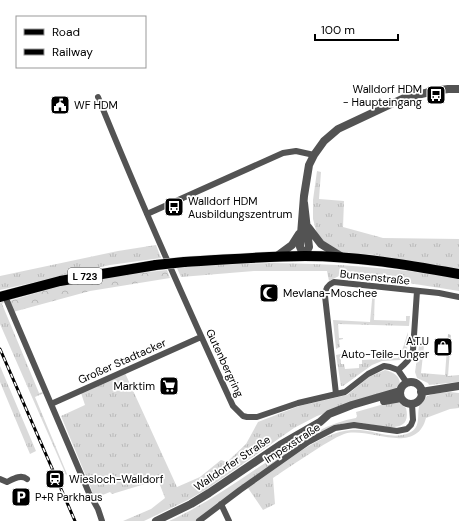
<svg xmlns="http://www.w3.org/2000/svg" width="459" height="521" font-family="'DM Sans',sans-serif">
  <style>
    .grass { fill: url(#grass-tufts) }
    .forest { fill: url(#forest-crowns) }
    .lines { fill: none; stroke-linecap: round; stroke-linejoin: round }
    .primary-casing { stroke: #dbdbdb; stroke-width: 11 }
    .minor { stroke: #535353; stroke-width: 6 }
    .tertiary { stroke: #535353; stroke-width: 8 }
    .primary { stroke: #000; stroke-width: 10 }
    .rail-casing { stroke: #000; stroke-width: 3 }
    .rail { stroke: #fff; stroke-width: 1.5; stroke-dasharray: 4.5; stroke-linecap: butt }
    .primary-bridge-casing { stroke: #dbdbdb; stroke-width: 11; stroke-linecap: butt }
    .primary-bridge { stroke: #000; stroke-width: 10 }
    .labels { text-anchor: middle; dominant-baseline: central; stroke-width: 3.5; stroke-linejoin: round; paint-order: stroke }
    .shield { fill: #fff; stroke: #4c4c4c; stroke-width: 1 }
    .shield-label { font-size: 10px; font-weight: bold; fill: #000 }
    .poi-label { font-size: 11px; fill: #000; stroke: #fff; text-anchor: start }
    .street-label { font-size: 11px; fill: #000; stroke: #fff }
  </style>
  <defs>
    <pattern id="grass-tufts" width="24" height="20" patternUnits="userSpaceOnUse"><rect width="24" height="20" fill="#dadada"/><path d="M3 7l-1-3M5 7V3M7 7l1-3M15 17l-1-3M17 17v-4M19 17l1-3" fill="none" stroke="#b9b9b9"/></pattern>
    <pattern id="forest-crowns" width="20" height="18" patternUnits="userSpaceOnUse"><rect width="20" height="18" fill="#dadada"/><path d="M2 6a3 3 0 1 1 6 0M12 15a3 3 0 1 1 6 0" fill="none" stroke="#b9b9b9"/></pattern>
  </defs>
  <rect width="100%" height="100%" fill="#fff"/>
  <path class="grass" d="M317,171L321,172L319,199L344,201L343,227L383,238L459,239V271L392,260L376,255L340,252L326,245L317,234L313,219V200Z
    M156,245L161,258L110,265L0,290V276L118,251Z
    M273,263C336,264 397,267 459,279V291L402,282L339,276L329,281L327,271H254L181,277L177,268L201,265Z
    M373,289H375L374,320L406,321V316H410L409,326L338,324L339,338H343V339L339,340L340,347L336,349L333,320L370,322Z
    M5,301L2,304L39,393L43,392L44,393L35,397L67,474L66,475L67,477L0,324V303Z
    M408,332L407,352L400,360L382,361L372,365L343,386H341L336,355L341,354V364H344L345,369L359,368V364H362V360L398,358C403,350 405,341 408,332Z
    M448,334L451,335L448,376L459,375V382L429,385L428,383L417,378L415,372L419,346L424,345V346L421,373L445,375Z
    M0,366L36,451L30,454L0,382Z
    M385,370C394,372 403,378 399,388L317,416L294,428L207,489L188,500L144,521H123L151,509L165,498L158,480L112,494L110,492L95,498L61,416L85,405L81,393L125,373L177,487L200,477L221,460L227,462L246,444L258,422L299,406L347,395L369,377Z
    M450,392L459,393V408L450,409L426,418C416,457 368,426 344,434C334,438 325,444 317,449C302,459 287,468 273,478L275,504L263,510L248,488C275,470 319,432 351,430C371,428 390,441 409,433C426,426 411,406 426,397C432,393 442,393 450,392Z
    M391,402H398L406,408C413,437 378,425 362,423C355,422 348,423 340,424L197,521H169C210,503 246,474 284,451C306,437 330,422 356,418L357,416L356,412Z"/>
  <path class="forest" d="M167,270L170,278L90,291L13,312L9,301L60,286L102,277Z"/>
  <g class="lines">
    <g class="primary-casing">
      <path id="primary" d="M184,262C224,260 265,256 305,256C357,256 408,265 459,274
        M0,297L60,281L156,265"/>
    </g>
    <path class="minor" d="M98,97C140,201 186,304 233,406L243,416L247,417H257L298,403L345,392L368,374L384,366L390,367L398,370L407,383
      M147,214L283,153L296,151L314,155
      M7,301L89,493L98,509L102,521
      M398,370C405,364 411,359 413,350L417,291
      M336,394L325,296C325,289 327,285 334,282L439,293L459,297
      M51,404L201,337
      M0,479L7,482C13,479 21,474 27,479
      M221,504L229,521
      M199,521L240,490L308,442L335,428L354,425L397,431L407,429L411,425L413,420L412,404"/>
    <path class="tertiary" d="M304,203L309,247L304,256L300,247L304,196L309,165L314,155L324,141L338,129L404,98L434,91L448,89H459
      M308,227L321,244L342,257
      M277,256L292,245L299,234
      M400 393a11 11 0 1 1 22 0a11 11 0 1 1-22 0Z
      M421,392L459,386
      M384,401L401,398
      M156,521L191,504L209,493L280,445L320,422L329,414L352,405L400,391"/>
    <use href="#primary" class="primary"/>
    <g class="rail-casing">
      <path id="rail" d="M0,349L75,521"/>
    </g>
    <use href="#rail" class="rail"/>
    <g class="primary-bridge-casing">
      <path id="primary-bridge" d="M156,265L184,262"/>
    </g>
    <use href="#primary-bridge" class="primary-bridge"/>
  </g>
  <defs>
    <g id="bus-square" transform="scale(1)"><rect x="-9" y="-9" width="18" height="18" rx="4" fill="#000" stroke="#fff"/><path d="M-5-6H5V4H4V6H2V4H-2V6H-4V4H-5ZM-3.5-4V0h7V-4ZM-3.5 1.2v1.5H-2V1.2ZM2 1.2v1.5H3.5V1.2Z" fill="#fff"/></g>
    <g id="civic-square" transform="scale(1)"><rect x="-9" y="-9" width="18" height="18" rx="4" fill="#000" stroke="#fff"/><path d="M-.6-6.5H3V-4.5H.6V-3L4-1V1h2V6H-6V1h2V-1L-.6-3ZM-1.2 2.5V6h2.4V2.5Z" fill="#fff"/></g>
    <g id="mosque-square" transform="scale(1)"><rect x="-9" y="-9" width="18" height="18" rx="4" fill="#000" stroke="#fff"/><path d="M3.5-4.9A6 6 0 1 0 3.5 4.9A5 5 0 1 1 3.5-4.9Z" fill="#fff"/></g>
    <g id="shop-square" transform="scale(1)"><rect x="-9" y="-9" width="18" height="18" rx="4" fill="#000" stroke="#fff"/><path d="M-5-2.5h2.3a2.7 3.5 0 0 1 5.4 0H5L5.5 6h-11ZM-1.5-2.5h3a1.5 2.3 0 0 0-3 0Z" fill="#fff"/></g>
    <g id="supermarket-square" transform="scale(1)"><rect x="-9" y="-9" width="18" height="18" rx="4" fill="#000" stroke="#fff"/><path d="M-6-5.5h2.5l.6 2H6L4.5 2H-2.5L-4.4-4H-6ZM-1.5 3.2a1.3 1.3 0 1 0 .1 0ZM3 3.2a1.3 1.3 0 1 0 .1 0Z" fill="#fff"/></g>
    <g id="station-square" transform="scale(1)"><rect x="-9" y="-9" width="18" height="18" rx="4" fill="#000" stroke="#fff"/><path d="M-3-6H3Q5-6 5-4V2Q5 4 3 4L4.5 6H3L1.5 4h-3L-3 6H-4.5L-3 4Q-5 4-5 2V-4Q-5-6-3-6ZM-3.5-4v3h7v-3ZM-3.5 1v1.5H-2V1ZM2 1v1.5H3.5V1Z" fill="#fff"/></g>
    <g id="parking-square" transform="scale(1)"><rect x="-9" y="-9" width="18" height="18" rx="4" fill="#000" stroke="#fff"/><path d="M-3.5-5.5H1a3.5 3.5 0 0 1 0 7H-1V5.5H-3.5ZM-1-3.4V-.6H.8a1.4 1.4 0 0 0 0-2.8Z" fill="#fff"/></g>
  </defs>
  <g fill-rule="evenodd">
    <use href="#bus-square" x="436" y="95"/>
    <use href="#civic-square" x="60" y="105"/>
    <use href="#bus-square" x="174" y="207"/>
    <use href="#mosque-square" x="269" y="293"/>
    <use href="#shop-square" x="443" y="347"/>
    <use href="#supermarket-square" x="169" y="386"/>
    <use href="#station-square" x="55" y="479"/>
    <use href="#parking-square" x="21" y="497"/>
  </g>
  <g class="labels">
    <rect class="shield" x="68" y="268" width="34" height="16" rx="3"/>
    <g class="shield-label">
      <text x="85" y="276">L 723</text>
    </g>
    <g class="poi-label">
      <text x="422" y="89" text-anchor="end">Walldorf HDM<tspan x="422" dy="13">- Haupteingang</tspan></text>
      <text x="74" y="105">WF HDM</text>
      <text x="188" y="201">Walldorf HDM<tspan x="188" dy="13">Ausbildungszentrum</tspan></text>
      <text x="283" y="293">Mevlana-Moschee</text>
      <text x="429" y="341" text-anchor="end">A.T.U<tspan x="429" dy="13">Auto-Teile-Unger</tspan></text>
      <text x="155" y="386" text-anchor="end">Marktim</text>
      <text x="69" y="479">Wiesloch-Walldorf</text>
      <text x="35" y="497">P+R Parkhaus</text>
    </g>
    <g class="street-label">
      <text transform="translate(375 277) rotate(6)">Bunsenstraße</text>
      <text transform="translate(122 361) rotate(-24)">Großer Stadtacker</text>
      <text transform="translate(225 363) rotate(65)">Gutenbergring</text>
      <text transform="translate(292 443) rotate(-33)">Impexstraße</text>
      <text transform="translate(232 463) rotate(-34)">Walldorfer Straße</text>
    </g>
  </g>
  <rect x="16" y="16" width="130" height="52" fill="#ffffff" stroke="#999999"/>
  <rect x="24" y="29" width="20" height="6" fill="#000000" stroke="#999999"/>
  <text x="52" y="36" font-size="12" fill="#000000">Road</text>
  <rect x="24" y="49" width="20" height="6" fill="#000000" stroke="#999999"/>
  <text x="52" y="56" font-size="12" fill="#000000">Railway</text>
  <path d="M315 34v6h83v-6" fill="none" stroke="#000000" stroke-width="2"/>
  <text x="321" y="34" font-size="12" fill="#000000" stroke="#ffffff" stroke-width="3" paint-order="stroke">100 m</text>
</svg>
